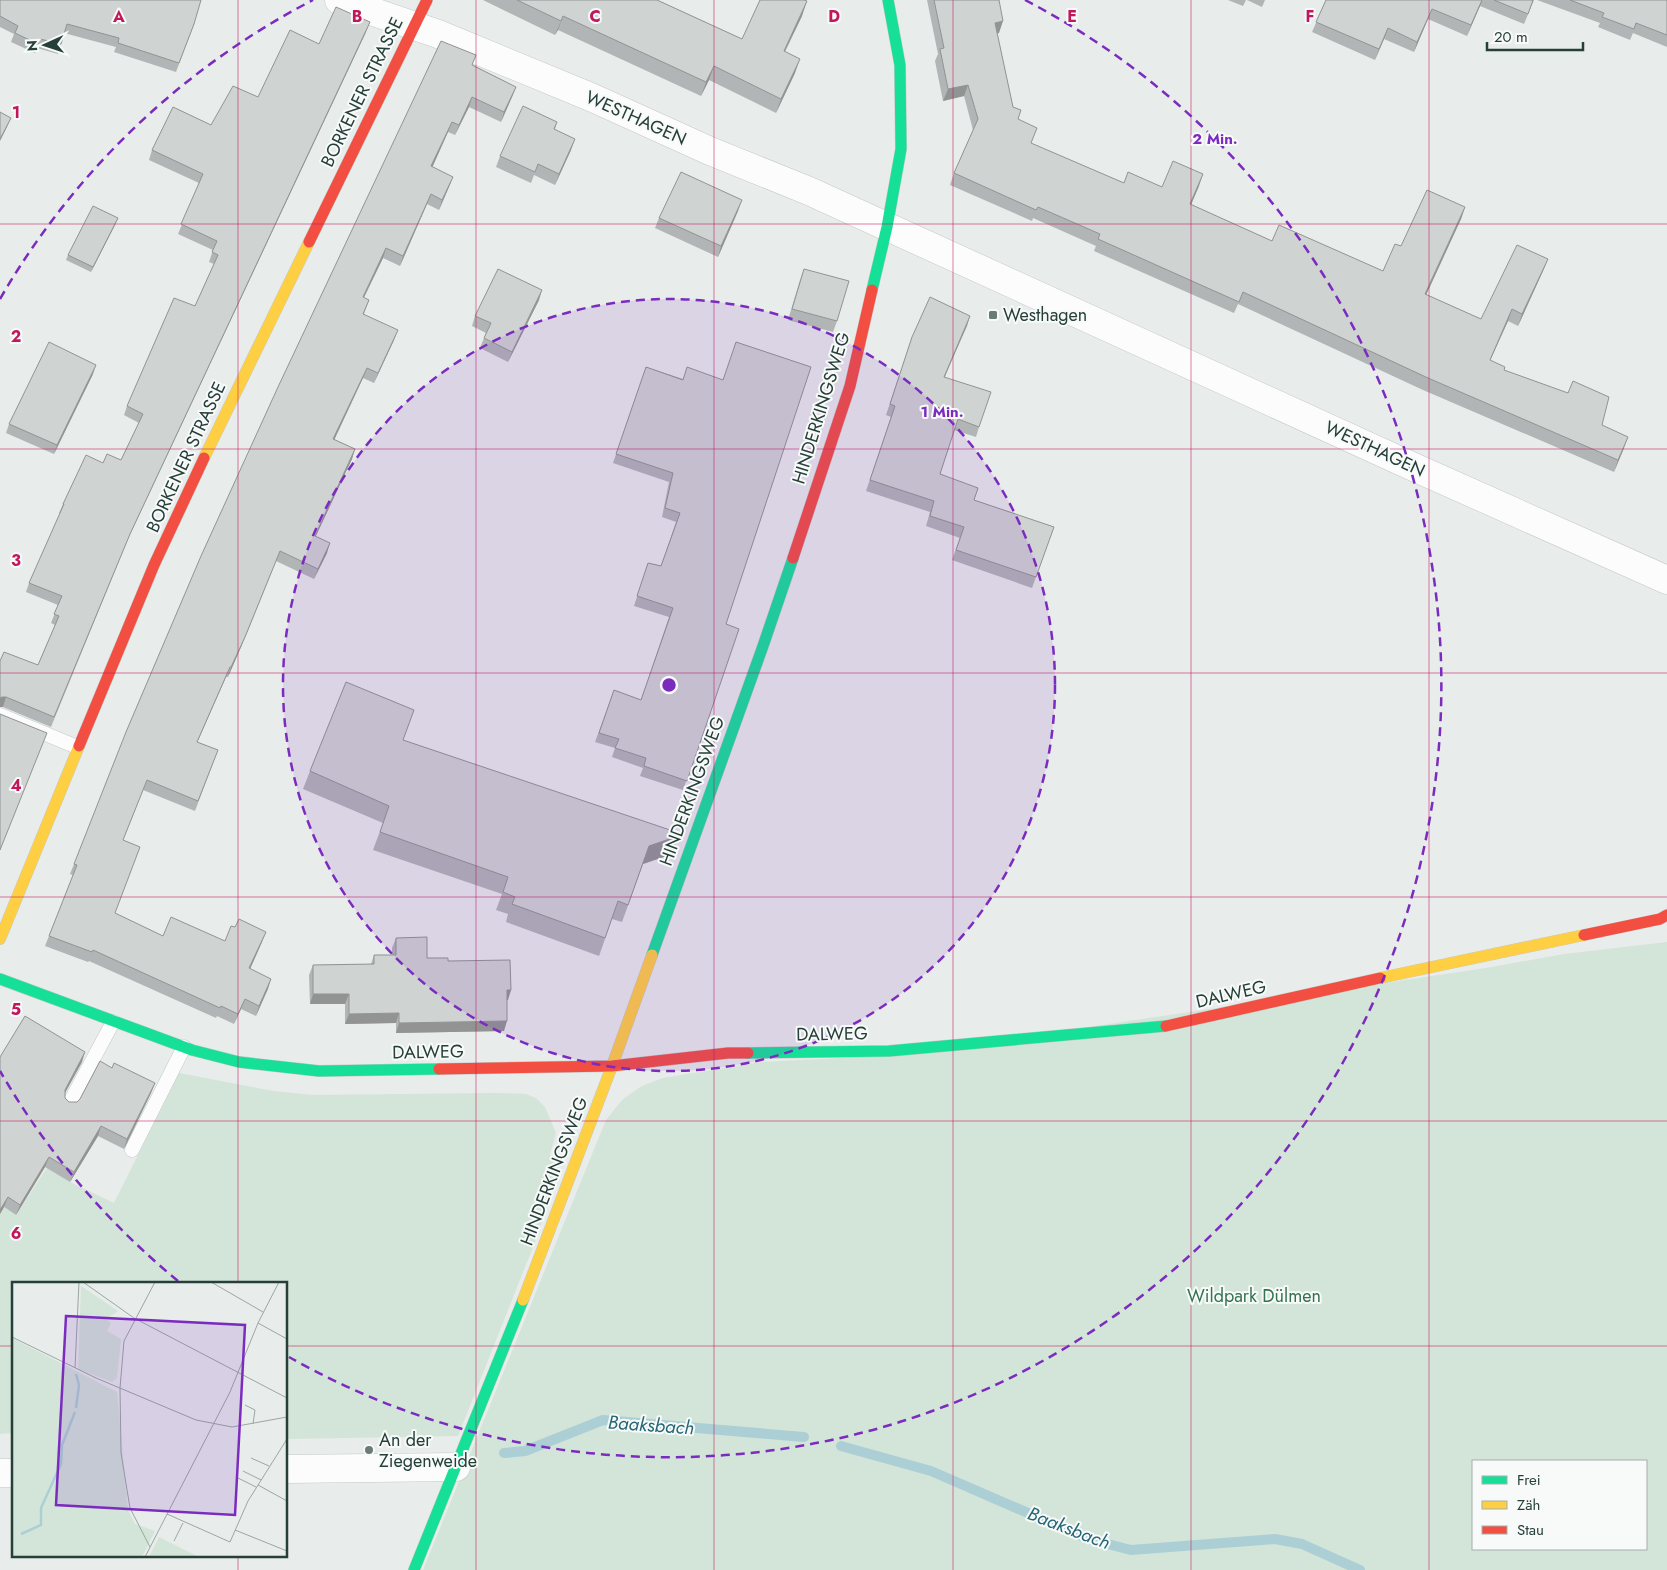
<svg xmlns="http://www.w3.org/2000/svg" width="1667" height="1570" font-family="Jost,sans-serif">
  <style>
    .green { fill: #d3e4d8; fill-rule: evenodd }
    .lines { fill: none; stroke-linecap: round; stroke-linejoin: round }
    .stream { stroke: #accfd6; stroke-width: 10 }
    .lane-casing { stroke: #c5c9c7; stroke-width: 15 }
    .street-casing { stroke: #c5c9c7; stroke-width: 29 }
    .fast-casing { stroke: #c4c9c7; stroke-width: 12 }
    .slow-casing { stroke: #c4c9c7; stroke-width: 12 }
    .jam-casing { stroke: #c4c9c7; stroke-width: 12 }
    .lane { stroke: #fcfcfc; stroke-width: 14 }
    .street { stroke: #fcfcfc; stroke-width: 28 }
    .fast { stroke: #16e098; stroke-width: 11 }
    .slow { stroke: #ffcf43; stroke-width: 11 }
    .jam { stroke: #f24e42; stroke-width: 11 }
    .wall { fill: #b2b5b5 }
    .shaded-wall { fill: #919493 }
    .building { fill: #cfd3d2; stroke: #919493 }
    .grid { fill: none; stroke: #c2185b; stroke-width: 1; stroke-opacity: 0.55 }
    .ring { fill: none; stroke: #7b2cbf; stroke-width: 2.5; stroke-dasharray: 9 6 }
    .poi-dot { fill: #6a7c77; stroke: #f7faf9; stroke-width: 2 }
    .labels { text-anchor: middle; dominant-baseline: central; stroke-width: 4; stroke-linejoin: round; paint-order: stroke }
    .street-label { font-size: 18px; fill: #263f39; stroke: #f7faf9 }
    .poi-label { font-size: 18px; fill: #263f39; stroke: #f7faf9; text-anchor: start }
    .park-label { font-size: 18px; fill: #33734e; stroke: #f7faf9 }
    .water-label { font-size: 19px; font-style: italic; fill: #246677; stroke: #f7faf9 }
    .inset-river { fill: none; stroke: #accfd6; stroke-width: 2.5 }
    .inset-road { fill: none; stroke: #9aa7a3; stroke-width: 1 }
    .view { fill: #7b2cbf; fill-opacity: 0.15; stroke: #7b2cbf; stroke-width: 2.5 }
    .inset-edge { fill: none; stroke: #263f39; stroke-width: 2.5 }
    .grid-label { font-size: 16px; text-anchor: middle; font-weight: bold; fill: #c2185b; stroke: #f7faf9; stroke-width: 4; stroke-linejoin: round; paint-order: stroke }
    .centre { fill: #7b2cbf; stroke: #f7faf9; stroke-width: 2.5 }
    .ring-label { font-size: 15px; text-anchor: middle; font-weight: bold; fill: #7b2cbf; stroke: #f7faf9; stroke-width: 4; stroke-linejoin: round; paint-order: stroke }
  </style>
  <rect width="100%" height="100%" fill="#e8ecea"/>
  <path class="green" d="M1667,942V1570H423L606,1120L623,1099L642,1086L663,1078L761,1062L900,1055L1486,968L1564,954ZM1473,1461H1646V1549H1473Z
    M179,1073L273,1091L312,1095L498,1093L526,1094L536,1098L545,1107L556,1133L550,1154L559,1168L535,1242L458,1436L286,1439V1284H14V1433L0,1434V1205L16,1215L47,1168L70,1182L114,1203Z"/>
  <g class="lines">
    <path class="stream" d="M841,1446L931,1471L1088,1539L1131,1550L1275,1539L1302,1544L1360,1570
      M504,1453L525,1451L603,1420L804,1437"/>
    <g class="lane-casing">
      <path id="lane" d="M0,715L77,747
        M69,1104L113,1022
        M132,1150L184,1047"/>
    </g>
    <g class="street-casing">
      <path id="street" d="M339,0L438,34L593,98L710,151L809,191L1418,469L1667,580
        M286,1469L456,1467
        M0,1473H14"/>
    </g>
    <g class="fast-casing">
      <path id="fast" d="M872,290L887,227L901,149L900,65L888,0
        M652,955L763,646L793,558
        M0,979L192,1050L239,1062L319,1071L439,1069
        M748,1053L889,1051L1166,1026
        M414,1570L523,1300"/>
    </g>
    <g class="slow-casing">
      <path id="slow" d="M204,458L309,242
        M0,939L79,746
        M1380,978L1584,935
        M523,1300L612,1066L652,955"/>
    </g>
    <g class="jam-casing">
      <path id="jam" d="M309,242L427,0
        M793,558L850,386L872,290
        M79,746L154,565L204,458
        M1584,935L1660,919L1667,915
        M1166,1026L1380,978
        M439,1069L612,1066L728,1053H748"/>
    </g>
    <use href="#lane" class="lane"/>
    <use href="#street" class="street"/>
    <use href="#fast" class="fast"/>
    <use href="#slow" class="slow"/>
    <use href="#jam" class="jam"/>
  </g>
  <path class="wall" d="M0,0L194,24L176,72L114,52L116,47L64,33L58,54L37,48L35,53L11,42L14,34L0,27Z
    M483,0H657L742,39L802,16L785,52L795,73L776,113L709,80L701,96L558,30L555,35Z
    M927,0H999V33H997L1013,107L1021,110L1018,119L1031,144L1124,183L1162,187L1199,186L1191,205L1272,241L1383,271L1401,246L1465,207L1461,219L1426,295L1481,319L1548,259L1543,271L1518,326L1508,321L1490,360L1504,370L1602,425L1624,448L1614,472L1423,390L1238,304L1234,313L1094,251L1096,246L1033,218L1032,221L950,185L954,173L973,130L964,96L943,101L935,61L938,54Z
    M1228,0H1246L1243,6Z
    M1247,0H1265L1262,7Z
    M1326,0H1534L1524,24L1480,6L1467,36L1428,19L1414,52L1384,39L1375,60L1312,32Z
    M1537,0H1667V47L1633,33L1630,40L1598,27L1600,23Z
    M366,32L126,543L51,727L3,707H0V661L38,665L55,625L51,623L58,605L26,592L29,583L60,514L59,513L63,504L103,463L121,460L139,423L124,415L127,406L195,306L214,264L209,262L213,250L178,234L199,183L149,160L152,150L211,125L258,97L319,44Z
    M473,65L516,87L512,97L501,122L469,107L455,135L448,132L432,167L453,177L439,210L427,204L400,266L383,258L364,298L369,300L364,314L394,340L374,383L363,378L334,439L355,449L352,459L316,536L327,553L314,579L276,561L241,647L228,677H226L197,742L218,750L195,811L143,790L123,840L115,914L163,936L225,941L262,942L250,969L271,979L256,1016L241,1009L234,1024L217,1016L216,1018L89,961L88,962L45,946L73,875L70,874L74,864Z
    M557,122L555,129L571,150L555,185L534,175L531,183L496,167L500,156Z
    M738,211L718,257L655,228L659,218Z
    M116,223L91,272L66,260L68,255Z
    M804,269L837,321L833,332L788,320L800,280Z
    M539,300L508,362L480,348L486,333L472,326L475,316Z
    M970,316L945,377L979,427L976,437L954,430L940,474L974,500L1054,527L1032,588L952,560L960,538L926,526L930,512L866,491L891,417L886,415L912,337Z
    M646,367L683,379L726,624L739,629L683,790L640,776L643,768L612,757L615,748L595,742L614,690L641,700L669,617L634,606L648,563L661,566L676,522L662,517L669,482L613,463Z
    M93,374L54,454L6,433L9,424Z
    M403,740L672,854L643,864L622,922L612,919L599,956L506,922L508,914L496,910L502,894L373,850L383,823L303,789L310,771Z
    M396,938L427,958L448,961L511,990L507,1000L504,1031L396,1033V1023L345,1024V1004H310L309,975L313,965L371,964L374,955H392V948Z
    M0,1057L82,1062L65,1093V1098L69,1102H77L112,1068L155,1083L151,1093L124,1149L98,1136L70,1182L45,1167L16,1215L4,1207L0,1214Z"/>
  <path class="shaded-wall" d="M1482,0L1480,6L1467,36L1471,25Z
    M807,1L802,16L778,65L784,51Z
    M1432,9L1428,19L1414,52L1417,42Z
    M563,16L558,30L555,35L561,21Z
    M1003,21L999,33L991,35L995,23Z
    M370,22L366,32L126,543L51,727L130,534Z
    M1388,28L1384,39L1375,60L1379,49Z
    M800,59L795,73L776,113L781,99Z
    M714,66L709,80L701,96L706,82Z
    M968,85L964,96L943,101L948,89Z
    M516,87L512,97L501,122L504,112Z
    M472,97L469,107L455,135L459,125Z
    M11,118L7,127L0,141V139Z
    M452,122L448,132L428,177L431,166Z
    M575,139L571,150L555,185L559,174Z
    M1203,174L1199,186L1186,216L1190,204Z
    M453,177L449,187L439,210L442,200Z
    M431,194L427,204L400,266L403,256Z
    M742,200L738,211L718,257L721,246Z
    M1465,207L1461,219L1421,306L1425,294Z
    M118,218L116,223L91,272L93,267Z
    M386,248L383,258L359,307L363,297Z
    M1548,259L1543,271L1518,326L1522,314Z
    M542,290L539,300L508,362L512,352Z
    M1512,309L1508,321L1485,372L1490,360Z
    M970,316L967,326L940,387L944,377Z
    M398,330L394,340L374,383L378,373Z
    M96,365L93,374L54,454L57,445Z
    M367,368L363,378L330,449L333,439Z
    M1628,437L1624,448L1614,472L1618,460Z
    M355,449L352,459L311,546L315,536Z
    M330,543L327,553L314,579L318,569Z
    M276,561L241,647L228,677L231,667Z
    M230,667L226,677L193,752L197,742Z
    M2,697H6L3,707H0V698Z
    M678,836L672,854L643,864L649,846Z
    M266,932L262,942L246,978L249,968Z
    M271,979L268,989L256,1016L259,1006Z
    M507,990H511L508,1000H503Z
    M313,994H349L345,1004H310Z
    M245,999L241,1009L234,1024L238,1014Z
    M399,1013L396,1023L345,1024L349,1014Z
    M507,1021L504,1031L396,1033L399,1023Z
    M85,1052L82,1062L61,1100L65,1090Z
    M155,1083L151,1093L124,1149L127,1139Z
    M101,1126L98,1136L70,1182L74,1172Z
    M49,1157L45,1167L16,1215L20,1205Z
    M8,1197L4,1207L0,1214V1210Z"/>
  <path class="building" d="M0,0H201L194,24L179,63L118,43L119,38L67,24L61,44L40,39L38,44L15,33L18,26L0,16Z
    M517,0H657L742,39L760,0H804L807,1L784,51L800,59L781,99L714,66L706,82L563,16L561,21Z
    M934,0H999L1003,21L995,23L1013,107L1021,110L1018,119L1037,128L1031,143L1124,183L1128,172L1162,187L1173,161L1203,174L1190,204L1272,241L1279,225L1383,271L1395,244L1401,246L1427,190L1465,207L1425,294L1481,319L1517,245L1548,259L1522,314L1512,309L1490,360L1505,367L1504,370L1568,393L1573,381L1609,397L1602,425L1628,437L1618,460L1428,378L1243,292L1239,302L1098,239L1100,234L1038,207L1036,210L954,173L978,119L968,85L948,89L940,49L944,48Z
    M1326,0H1482L1471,25L1432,9L1417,42L1388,28L1379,49L1316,22Z
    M1494,0H1533L1528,14Z
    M1570,0H1667V35L1636,23L1634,29L1602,17L1604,13Z
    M336,7L370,22L130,534L54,717L6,697H2L0,698V661L4,652L38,665L59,616L54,614L62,596L29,583L64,504H63L86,455L103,463L107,454L121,460L143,414L127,406L174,298L195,306L218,255L212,252L217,241L181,224L203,174L152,150L173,107L211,125L233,86L258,97L290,30L319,44Z
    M441,41L476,55L472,65L516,87L504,112L472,97L459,125L452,122L431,166L453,177L442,200L431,194L403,256L386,248L363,297L369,300L363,314L398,330L378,373L367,368L333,439L355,449L315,536L330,543L318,569L280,551L245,637L231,667H230L197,742L218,750L198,801L147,780L123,840L140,847L115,913L163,936L171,917L225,941L231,926L235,927L239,919L266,932L249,968L271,979L259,1006L245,999L238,1014L221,1006L220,1008L93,950L92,952L49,936L77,865L74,864L126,732L201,556L278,387Z
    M523,106L557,122L554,129L575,139L559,174L538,164L535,172L500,156Z
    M0,112L11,118L0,139Z
    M681,172L742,200L721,246L659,218Z
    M93,206L118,218L93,267L68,255Z
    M498,269L542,290L512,352L484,338L491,323L475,316Z
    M804,269L849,281L837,321L792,309Z
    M930,297L970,316L944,377L991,392L979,427L958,419L940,474L978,488L974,500L1054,527L1036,577L956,550L964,527L930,516L934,501L870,480L895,406L890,404L912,337Z
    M49,342L96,365L57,445L9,424Z
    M736,342L811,367L726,624L739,629L687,781L644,766L646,758L615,748L619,739L599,733L614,690L641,700L673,608L637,596L648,563L661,566L680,513L665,508L673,473L616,454L646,367L683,380L687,367L723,380Z
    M346,682L414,710L403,740L679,833L678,836L649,846L628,905L618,901L605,938L512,904L515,897L503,892L508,877L380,832L389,806L310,771Z
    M0,714L47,733L0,850Z
    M427,937V958H448V961L510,960L511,990H507V1021L399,1023V1013L349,1014V994H313V965L374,964V955H396V938Z
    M25,1016L85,1052L65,1090V1098L69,1102H77L80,1099L100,1061L112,1068L114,1063L155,1083L127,1139L101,1126L74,1172L49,1157L20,1205L8,1197L0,1210V1057Z"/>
  <path class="grid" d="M238,0V1284M476,0V1570M714,0V1570M953,0V1570M1191,0V1570M1429,0V1570M0,224H1667M0,449H1667M0,673H1667M0,897H1667M0,1121H1667M0,1346H14M286,1346H1667M238,1556V1570"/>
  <circle cx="669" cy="685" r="386" fill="#7b2cbf" fill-opacity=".12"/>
  <g class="ring">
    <circle cx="669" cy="685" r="386"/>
    <path d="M178 1281A772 772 0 0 1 0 1071M0 299A772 772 0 0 1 313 0M1025 0A772 772 0 1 1 289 1357"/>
  </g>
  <g class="poi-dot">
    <rect x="988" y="310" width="10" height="10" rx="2.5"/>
    <circle cx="369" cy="1450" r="5"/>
  </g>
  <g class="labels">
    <g class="street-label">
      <text transform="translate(362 92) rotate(-64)">BORKENER STRASSE</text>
      <text transform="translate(636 118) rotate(24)">WESTHAGEN</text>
      <text transform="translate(821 408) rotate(-73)">HINDERKINGSWEG</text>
      <text transform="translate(1375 449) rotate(25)">WESTHAGEN</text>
      <text transform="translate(186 457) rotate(-65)">BORKENER STRASSE</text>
      <text transform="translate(692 791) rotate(-70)">HINDERKINGSWEG</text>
      <text transform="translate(1231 994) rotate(-13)">DALWEG</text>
      <text transform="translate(832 1034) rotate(-1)">DALWEG</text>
      <text transform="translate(428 1052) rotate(-1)">DALWEG</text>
      <text transform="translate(554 1171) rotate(-69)">HINDERKINGSWEG</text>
    </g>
    <g class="poi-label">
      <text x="1003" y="315">Westhagen</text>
      <text x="379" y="1440">An der<tspan x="379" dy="21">Ziegenweide</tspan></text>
    </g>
    <g class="park-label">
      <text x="1254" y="1296">Wildpark Dülmen</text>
    </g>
    <g class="water-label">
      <text transform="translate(651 1425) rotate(4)">Baaksbach</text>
      <text transform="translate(1069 1528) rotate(21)">Baaksbach</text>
    </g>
  </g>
  <g transform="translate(12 1282)">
    <rect width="275" height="275" fill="#e8ecea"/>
    <path d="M69,4L106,29L94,37L99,41L95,49L109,57L105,96L100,100L66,87ZM0,56L105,110L116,228L123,242L143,249L130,275H0ZM147,255L187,275H137Z" fill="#d3e4d8"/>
    <path class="inset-river" d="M64,92L67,103L64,126M9,252L29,243V226L49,182L50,163L63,130"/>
    <path class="inset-road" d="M71,0L122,36L275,116M199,0L251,30M246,41L275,57M0,55L84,96L184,138L220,145L275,135M63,86L67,0M233,123L243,128L241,142M239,176L257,184M231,189L249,198M226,196L244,205M246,203L275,219M155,232L218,260L236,219L275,157M223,248L275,269M162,259L171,241M138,265L118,226L109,171L108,106L112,59L143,0M133,275L218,110L246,41L267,0"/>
    <path class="view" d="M54,34L233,43L223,233L44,223Z"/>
    <rect width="275" height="275" class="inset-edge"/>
  </g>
  <g class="grid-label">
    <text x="119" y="22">A</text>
    <text x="357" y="22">B</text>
    <text x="595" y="22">C</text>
    <text x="834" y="22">D</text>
    <text x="1072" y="22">E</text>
    <text x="1310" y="22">F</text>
    <text x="16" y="118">1</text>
    <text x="16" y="342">2</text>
    <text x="16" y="566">3</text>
    <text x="16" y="791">4</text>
    <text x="16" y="1015">5</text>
    <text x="16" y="1239">6</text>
  </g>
  <circle cx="669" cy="685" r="8" class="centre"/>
  <g class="ring-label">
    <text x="1215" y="144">2 Min.</text>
    <text x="942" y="417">1 Min.</text>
  </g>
  <rect x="1472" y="1460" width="175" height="90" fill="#f7faf9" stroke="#a3afac"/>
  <rect x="1482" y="1476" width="25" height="8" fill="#16e098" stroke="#a3afac"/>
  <text x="1517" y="1485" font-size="15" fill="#263f39">Frei</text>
  <rect x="1482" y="1501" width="25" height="8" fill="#ffcf43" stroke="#a3afac"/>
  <text x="1517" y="1510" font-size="15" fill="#263f39">Zäh</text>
  <rect x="1482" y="1526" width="25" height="8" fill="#f24e42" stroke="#a3afac"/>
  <text x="1517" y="1535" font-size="15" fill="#263f39">Stau</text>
  <g transform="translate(45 45) rotate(267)" stroke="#f7faf9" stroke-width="4" paint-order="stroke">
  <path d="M0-4L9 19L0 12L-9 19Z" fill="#263f39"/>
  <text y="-8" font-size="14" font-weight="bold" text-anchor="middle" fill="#263f39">N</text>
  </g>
  <path d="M1487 42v8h96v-8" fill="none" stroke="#263f39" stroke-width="2.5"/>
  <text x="1494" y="42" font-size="15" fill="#263f39" stroke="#f7faf9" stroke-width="4" paint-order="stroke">20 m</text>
</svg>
